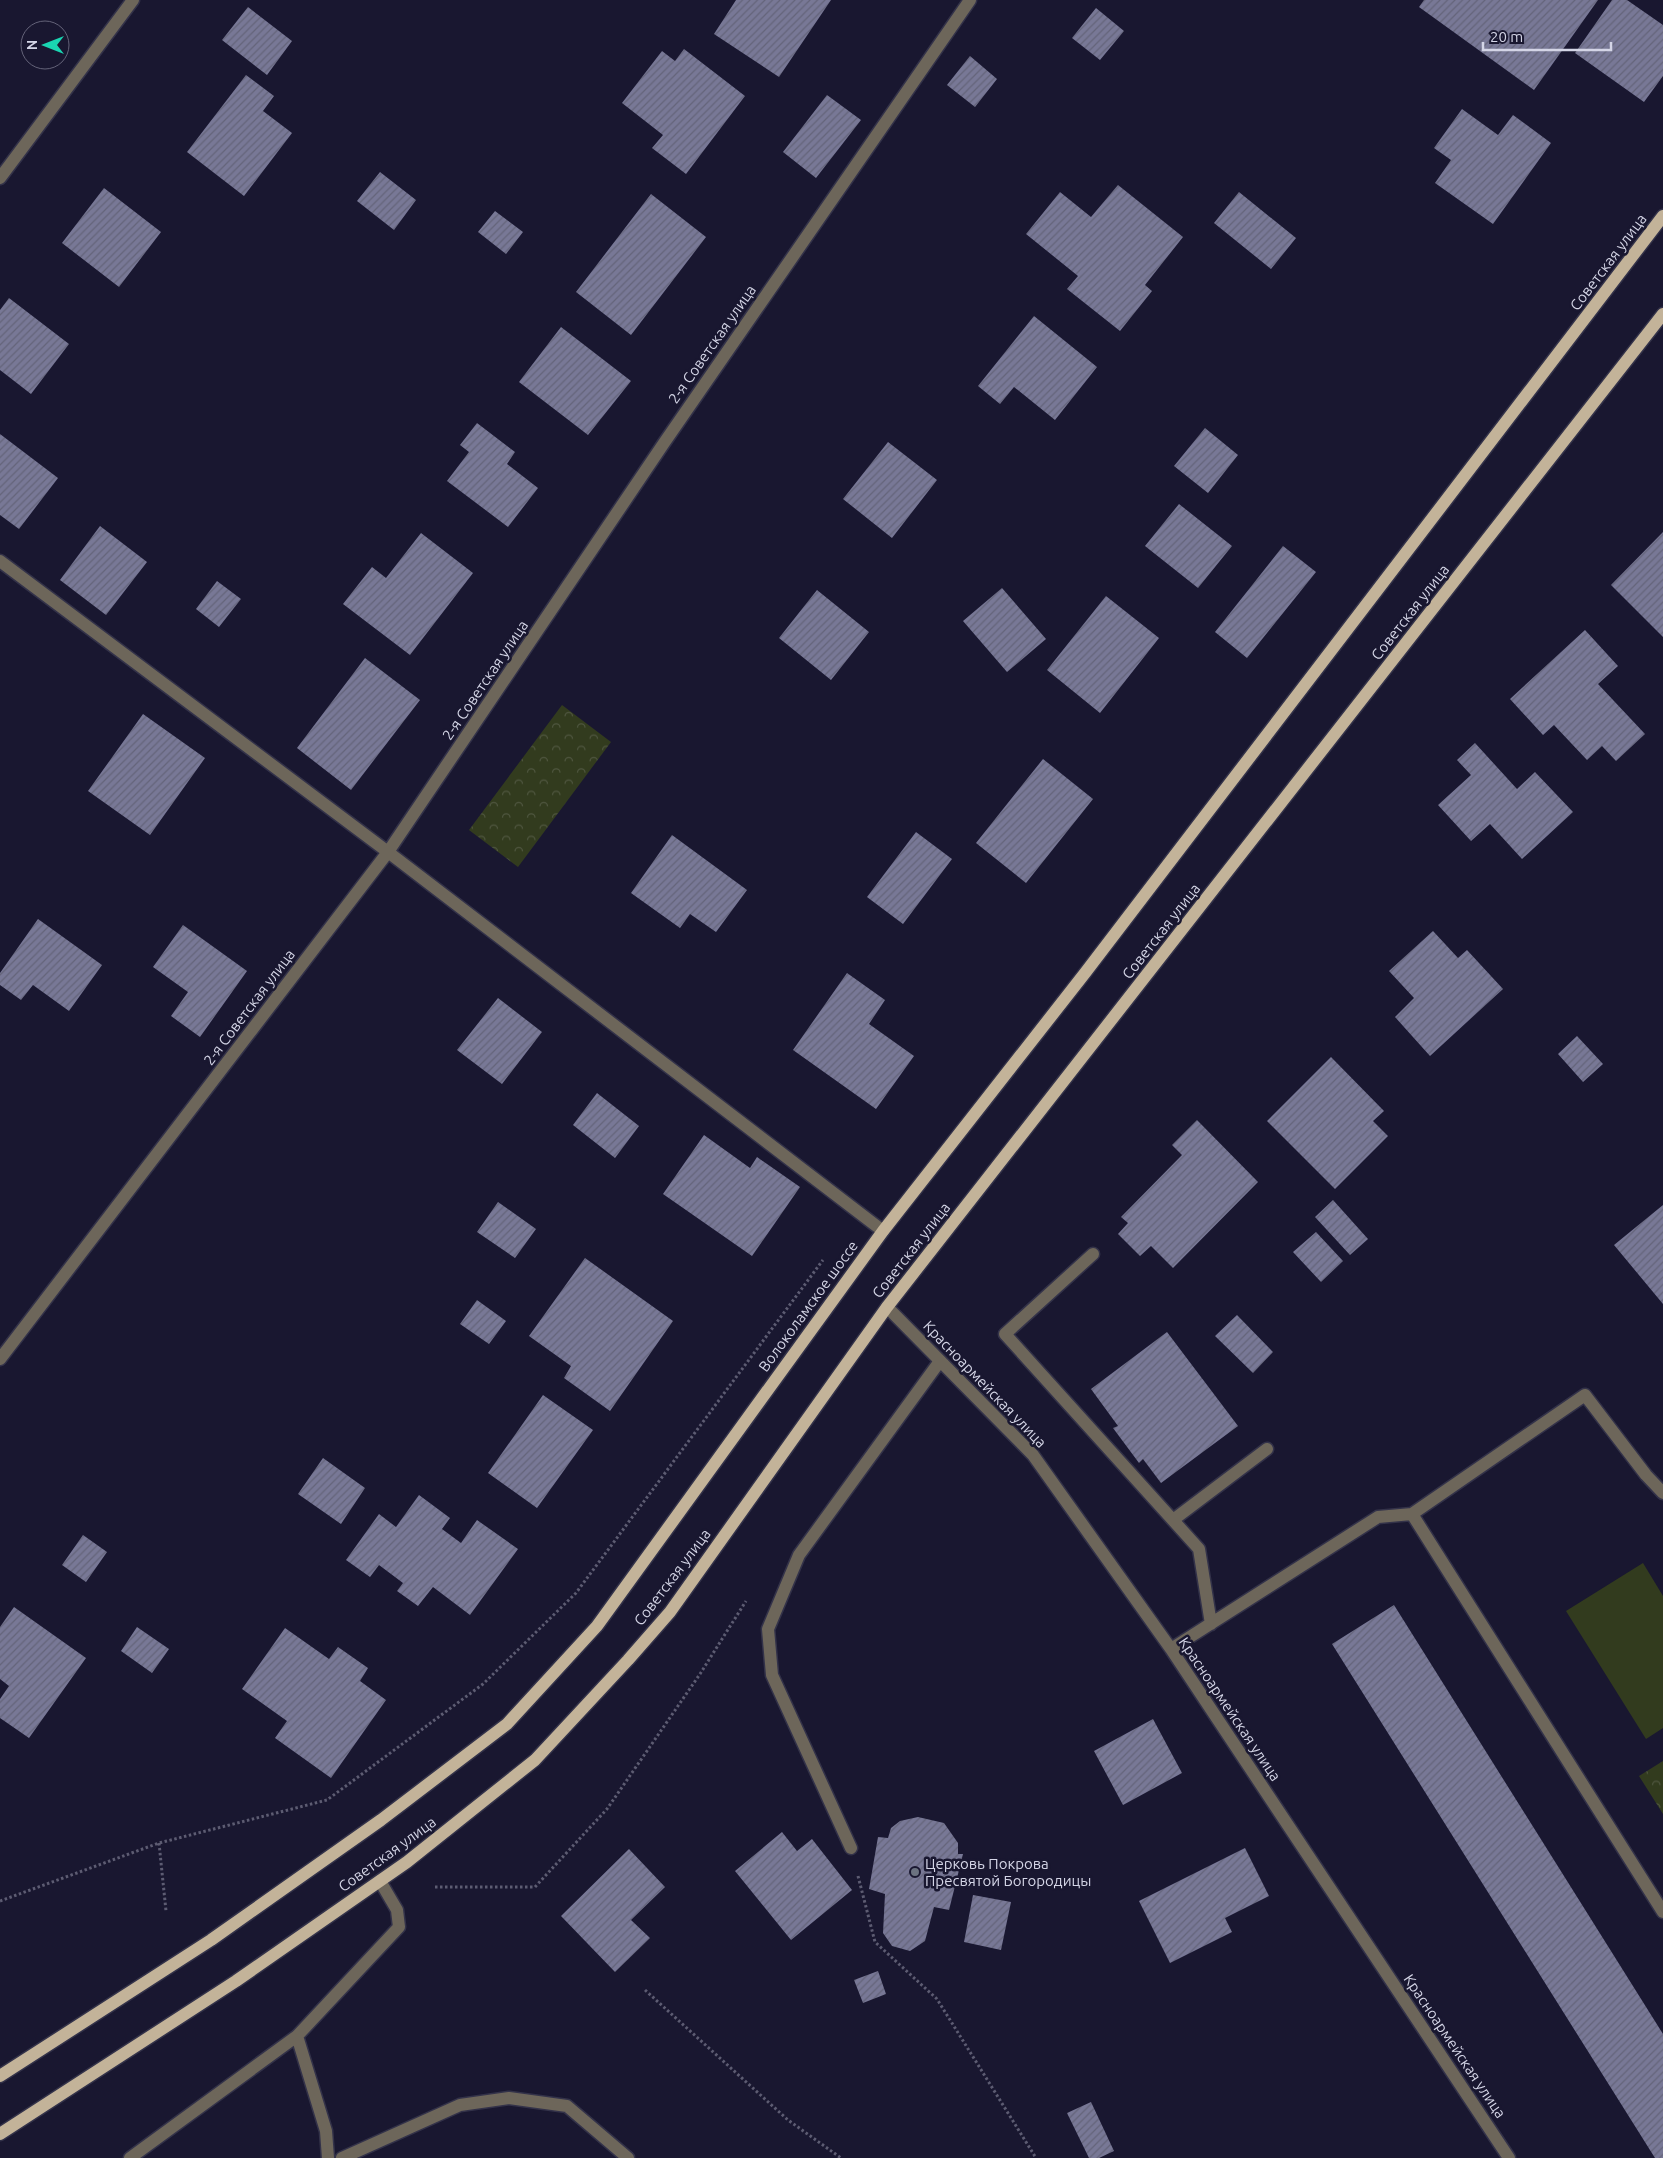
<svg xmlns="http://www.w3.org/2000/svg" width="1663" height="2158" font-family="Ubuntu,sans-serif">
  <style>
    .park { fill: url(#park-crowns) }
    .pitch { fill: #323b1e }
    .building { fill: url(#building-hatch) }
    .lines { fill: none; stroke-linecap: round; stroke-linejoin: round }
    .minor-casing { stroke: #333249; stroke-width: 15 }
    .major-casing { stroke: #333249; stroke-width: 15 }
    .path { stroke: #5d5c72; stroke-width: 3; stroke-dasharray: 2.5 2.5; stroke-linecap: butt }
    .minor { stroke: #6d665a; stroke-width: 12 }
    .major { stroke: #c3b399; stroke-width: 12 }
    .worship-dot { fill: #6b7280; stroke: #191730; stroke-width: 2 }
    .labels { text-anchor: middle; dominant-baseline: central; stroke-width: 5; stroke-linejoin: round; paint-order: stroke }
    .street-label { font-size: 15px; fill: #d4d5e6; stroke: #191730 }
    .poi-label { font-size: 15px; fill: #d4d5e6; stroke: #191730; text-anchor: start }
  </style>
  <defs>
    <pattern id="park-crowns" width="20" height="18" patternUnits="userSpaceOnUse" patternTransform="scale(1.25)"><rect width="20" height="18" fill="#323b1e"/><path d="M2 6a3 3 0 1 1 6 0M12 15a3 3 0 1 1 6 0" fill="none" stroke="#4f563f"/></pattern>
    <pattern id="building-hatch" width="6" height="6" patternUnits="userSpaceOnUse" patternTransform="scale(1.25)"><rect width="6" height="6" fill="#787896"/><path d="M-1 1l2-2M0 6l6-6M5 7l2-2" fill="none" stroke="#64647a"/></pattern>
  </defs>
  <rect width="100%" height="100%" fill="#191730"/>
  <path class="park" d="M562,705L611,742L518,867L469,830Z
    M1663,1761V1814L1639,1776Z"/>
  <path class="pitch" d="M1643,1563L1663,1596V1728L1646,1739L1566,1611Z"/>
  <path class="building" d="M736,0H831L779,77L714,34Z
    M1424,0H1598L1534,90L1419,7Z
    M1612,0H1627L1663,25V76L1644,102L1575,53Z
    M248,7L292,41L267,75L222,40Z
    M1096,8L1124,31L1100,60L1072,38Z
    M684,49L745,96L686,174L652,148L663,135L622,103L662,51L675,61Z
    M970,56L997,79L975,107L947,85Z
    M246,75L274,96L263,111L292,133L244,196L187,152Z
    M827,95L861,120L816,178L783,152Z
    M1462,109L1498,135L1513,115L1551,143L1493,224L1435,183L1451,160L1434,148Z
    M380,172L416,200L394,230L357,201Z
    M1118,185L1183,237L1145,285L1152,291L1120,331L1067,289L1078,276L1026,234L1060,192L1091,217Z
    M104,188L161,232L119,287L62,243Z
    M1239,192L1296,238L1271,269L1214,223Z
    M651,194L706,237L631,335L576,292Z
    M495,211L523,232L506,254L478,232Z
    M9,298L69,344L31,394L0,370V310Z
    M1034,316L1097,367L1055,420L1014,387L1000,404L978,386Z
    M561,327L631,381L588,435L519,382Z
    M477,423L515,452L507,464L538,488L508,527L447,481L469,452L460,445Z
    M1205,428L1238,455L1208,493L1174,466Z
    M0,434L58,478L19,529L0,515Z
    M888,442L937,480L892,538L843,499Z
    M1179,504L1232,546L1198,588L1145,546Z
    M100,526L147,562L106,615L60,580Z
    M1663,532V637L1611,585Z
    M421,533L473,573L410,655L343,604L372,567L386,578Z
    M1283,546L1316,572L1247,658L1215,632Z
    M217,581L241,599L219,627L196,609Z
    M1002,588L1046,639L1007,672L963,621Z
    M817,590L869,632L831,680L779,638Z
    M1106,596L1159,638L1100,713L1047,670Z
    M1585,630L1618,666L1598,684L1645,734L1616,761L1602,746L1587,760L1554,725L1543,735L1510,699Z
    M365,658L420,700L351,790L297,748Z
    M143,714L205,758L150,835L88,791Z
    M1475,743L1517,789L1535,772L1573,812L1522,859L1490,824L1471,841L1438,805L1471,775L1457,760Z
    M1043,759L1093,799L1026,883L976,843Z
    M916,832L952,859L903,924L867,897Z
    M672,835L747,890L716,932L690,914L680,928L631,893Z
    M38,919L102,965L69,1011L33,985L21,1000L0,985V973Z
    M183,925L247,971L200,1037L171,1016L188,992L153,967Z
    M1433,931L1458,958L1467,950L1503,989L1430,1056L1395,1017L1414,998L1389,971Z
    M847,973L885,1000L869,1024L914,1056L876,1109L793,1050Z
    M498,998L542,1032L502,1084L457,1050Z
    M1577,1036L1603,1064L1583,1082L1558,1054Z
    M1331,1057L1384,1111L1373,1121L1388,1136L1335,1189L1267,1121Z
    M597,1093L639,1126L615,1158L573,1125Z
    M1197,1120L1258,1182L1173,1268L1151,1246L1140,1256L1118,1234L1128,1223L1121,1217L1182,1155L1172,1145Z
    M704,1135L750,1168L757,1157L800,1187L752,1256L663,1194Z
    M1333,1200L1368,1239L1350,1255L1315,1217Z
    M498,1202L536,1229L515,1258L477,1232Z
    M1663,1205V1304L1614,1245Z
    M1316,1232L1343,1261L1321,1282L1293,1252Z
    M585,1258L673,1321L610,1411L564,1378L571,1366L529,1336Z
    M477,1300L506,1321L489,1344L460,1324Z
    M1237,1315L1273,1352L1253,1373L1215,1336Z
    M1167,1332L1238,1426L1161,1483L1143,1459L1139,1463L1113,1428L1118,1426L1091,1389Z
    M543,1395L593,1430L537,1508L488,1473Z
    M323,1458L365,1488L341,1524L298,1494Z
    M419,1495L450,1518L442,1529L461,1543L477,1520L518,1549L470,1615L433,1587L418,1606L397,1591L403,1583L379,1565L370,1577L346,1560L379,1514L396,1527Z
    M83,1535L107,1552L86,1582L62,1565Z
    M1394,1605L1663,2034V2158H1655L1332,1644Z
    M14,1607L86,1658L29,1738L0,1718V1699L9,1686L0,1679V1627Z
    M137,1627L169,1649L152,1673L121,1651Z
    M285,1628L329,1659L338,1647L368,1668L360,1681L386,1700L331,1778L275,1738L287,1721L242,1689Z
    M1153,1719L1182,1773L1123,1805L1094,1751Z
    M918,1817L944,1823L958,1843V1854H963L949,1910L934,1907L925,1941L910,1951L892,1946L883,1933L885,1894L869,1889L878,1837L888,1838L891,1828L900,1821Z
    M782,1832L797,1851L812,1839L852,1890L791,1940L735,1871Z
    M1245,1848L1269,1896L1225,1918L1232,1932L1170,1963L1139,1901Z
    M629,1849L665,1887L631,1920L650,1938L615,1972L561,1916Z
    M973,1895L1011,1902L1001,1950L964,1942Z
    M878,1971L886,1994L863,2003L854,1980Z
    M1091,2102L1114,2151L1099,2158H1089L1067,2113Z"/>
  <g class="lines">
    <g class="minor-casing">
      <path id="minor" d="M0,178L133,0
        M0,561L388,852L883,1231
        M1093,1254L1005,1334L1199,1549L1211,1624
        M887,1307L1033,1455L1171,1649L1509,2158
        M0,1359L388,852L664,443L970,0
        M1412,1514L1585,1395L1646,1475L1663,1493
        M1173,1520L1267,1449
        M1171,1649L1378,1517L1412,1514L1663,1912
        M851,1848L772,1675L768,1629L799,1555L940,1361
        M297,2036L326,2131L328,2158
        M130,2158L297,2036L399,1927L397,1910L380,1881
        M342,2158L460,2105L509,2098L567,2106L628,2158"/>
    </g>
    <g class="major-casing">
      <path id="major" d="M0,2076L211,1940L381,1820L507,1724L597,1626L883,1231L1085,973L1663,216
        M0,2134L236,1981L407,1862L535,1760L628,1660L670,1612L887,1307L1663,314"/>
    </g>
    <path class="path" d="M159,1843L166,1911
      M858,1876L875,1942L937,1999L1036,2158
      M435,1887H535L607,1809L700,1674L746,1601
      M0,1901L159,1843L327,1800L483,1684L576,1593L823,1260
      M645,1990L788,2120L841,2158"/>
    <use href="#minor" class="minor"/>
    <use href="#major" class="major"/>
  </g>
  <circle class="worship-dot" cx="915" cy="1872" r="5"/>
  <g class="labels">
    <g class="street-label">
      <text transform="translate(1608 262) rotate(-53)">Советская улица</text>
      <text transform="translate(712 344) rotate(-55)">2-я Советская улица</text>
      <text transform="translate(1410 612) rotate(-52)">Советская улица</text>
      <text transform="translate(485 680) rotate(-56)">2-я Советская улица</text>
      <text transform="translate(1161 931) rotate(-52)">Советская улица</text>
      <text transform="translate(249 1007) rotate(-53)">2-я Советская улица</text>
      <text transform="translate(911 1250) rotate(-52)">Советская улица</text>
      <text transform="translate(808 1306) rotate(-54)">Волоколамское шоссе</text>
      <text transform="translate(985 1384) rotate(46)">Красноармейская улица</text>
      <text transform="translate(672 1577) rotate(-53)">Советская улица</text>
      <text transform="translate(1230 1709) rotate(56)">Красноармейская улица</text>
      <text transform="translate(387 1854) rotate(-36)">Советская улица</text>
      <text transform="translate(1455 2046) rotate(56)">Красноармейская улица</text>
    </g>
    <g class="poi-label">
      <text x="925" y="1863">Церковь Покрова<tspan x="925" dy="17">Пресвятой Богородицы</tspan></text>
    </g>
  </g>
  <g transform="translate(45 45) rotate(270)"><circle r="24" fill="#191730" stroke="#646379"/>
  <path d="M0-4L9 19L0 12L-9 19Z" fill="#1ad5b2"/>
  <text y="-8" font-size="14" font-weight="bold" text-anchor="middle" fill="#d4d5e6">N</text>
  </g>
  <path d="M1483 42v8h128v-8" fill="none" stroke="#d4d5e6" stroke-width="2.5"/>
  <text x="1490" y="42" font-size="15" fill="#d4d5e6" stroke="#191730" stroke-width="4" paint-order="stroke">20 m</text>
</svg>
